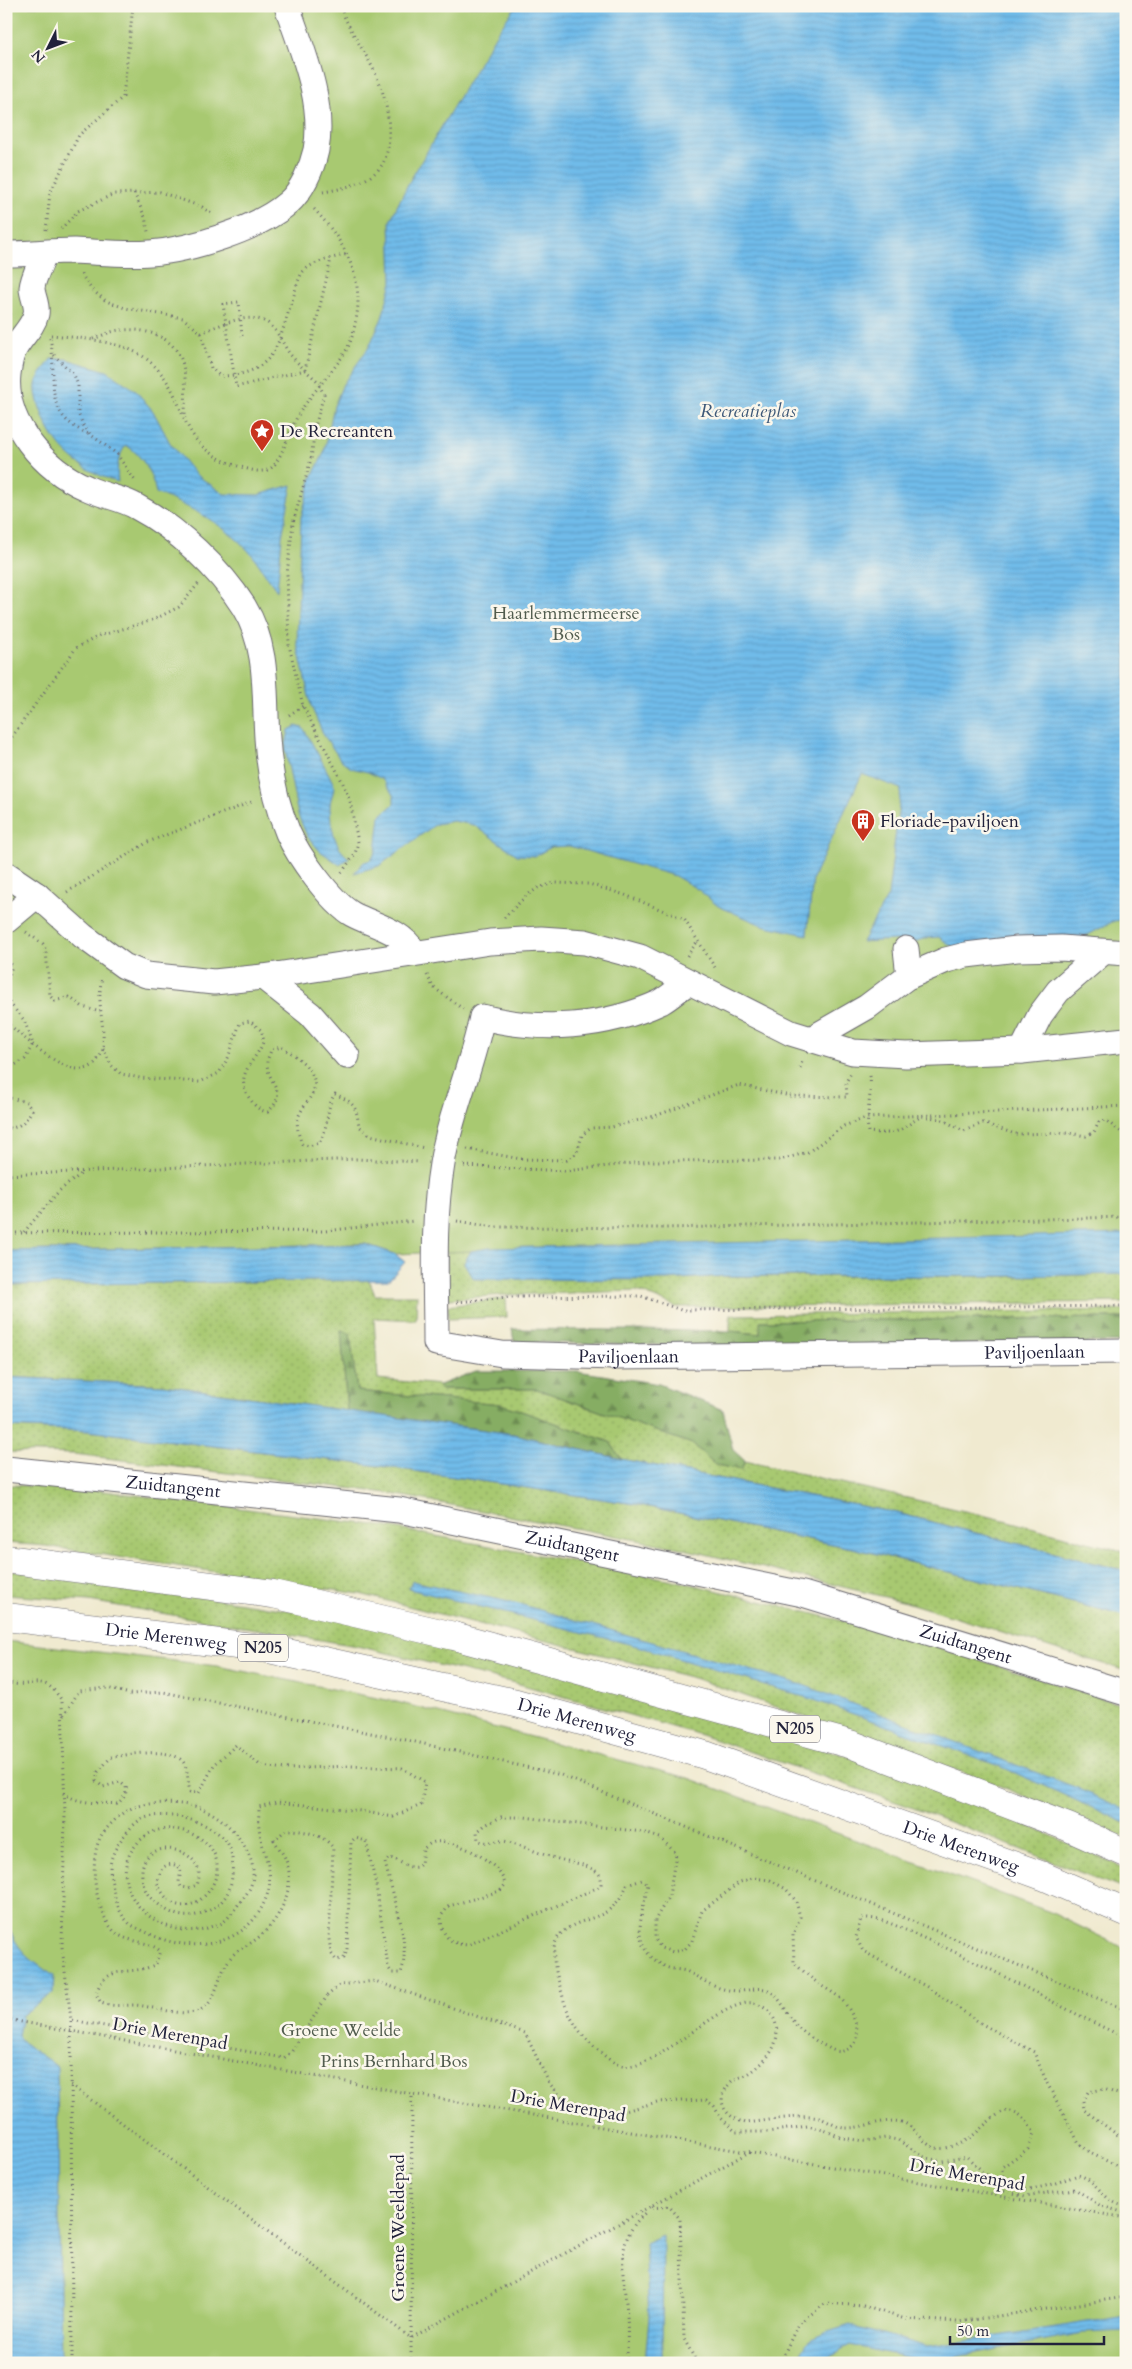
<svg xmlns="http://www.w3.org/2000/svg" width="1132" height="2369" font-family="Cardo,serif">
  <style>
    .grass { fill: url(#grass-dots); stroke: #657656 }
    .forest { fill: url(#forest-firs); stroke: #54684f }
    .park { fill: #a8c971; stroke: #657656 }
    .water { fill: url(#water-rules); stroke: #496e92 }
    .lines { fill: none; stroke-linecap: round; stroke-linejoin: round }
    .minor-casing { stroke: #6a686f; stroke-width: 27 }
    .highway-casing { stroke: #6a686f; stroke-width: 29 }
    .path { stroke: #6a686f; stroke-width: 3; stroke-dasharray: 1 4; stroke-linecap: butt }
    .minor { stroke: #fff; stroke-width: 25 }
    .highway { stroke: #fff; stroke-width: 28 }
    .labels { text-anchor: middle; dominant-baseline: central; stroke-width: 5; stroke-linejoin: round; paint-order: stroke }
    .shield { fill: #fbf7ec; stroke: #636270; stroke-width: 1 }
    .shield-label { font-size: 16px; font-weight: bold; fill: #22223b }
    .poi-label { font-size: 18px; fill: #22223b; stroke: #fbf7ec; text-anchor: start }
    .park-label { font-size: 18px; fill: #515c4e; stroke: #fbf7ec }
    .street-label { font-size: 18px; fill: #22223b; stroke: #fbf7ec }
    .water-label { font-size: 19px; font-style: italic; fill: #3d5878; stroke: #fbf7ec }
  </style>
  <defs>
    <pattern id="grass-dots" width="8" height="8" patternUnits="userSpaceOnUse" patternTransform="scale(1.25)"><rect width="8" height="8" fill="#a8c971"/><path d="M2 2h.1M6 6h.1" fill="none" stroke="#90ac63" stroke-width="1.8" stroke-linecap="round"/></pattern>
    <pattern id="forest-firs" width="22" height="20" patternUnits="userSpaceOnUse" patternTransform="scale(1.25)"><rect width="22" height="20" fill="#86ad63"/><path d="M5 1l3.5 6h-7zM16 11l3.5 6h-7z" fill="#6d8c53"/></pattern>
    <pattern id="water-rules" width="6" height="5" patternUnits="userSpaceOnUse" patternTransform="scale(1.25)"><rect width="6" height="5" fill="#70bbe9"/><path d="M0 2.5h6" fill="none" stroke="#61a0c9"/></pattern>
  </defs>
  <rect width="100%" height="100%" fill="#fbf7ec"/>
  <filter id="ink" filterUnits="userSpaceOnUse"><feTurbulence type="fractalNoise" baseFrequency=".02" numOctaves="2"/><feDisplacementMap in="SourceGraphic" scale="10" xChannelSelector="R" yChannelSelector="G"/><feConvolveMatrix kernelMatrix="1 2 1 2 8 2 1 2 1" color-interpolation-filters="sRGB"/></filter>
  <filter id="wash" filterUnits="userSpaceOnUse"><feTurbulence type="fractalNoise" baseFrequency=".0096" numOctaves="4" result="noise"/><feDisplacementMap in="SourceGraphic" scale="20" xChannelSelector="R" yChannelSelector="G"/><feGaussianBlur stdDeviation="1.12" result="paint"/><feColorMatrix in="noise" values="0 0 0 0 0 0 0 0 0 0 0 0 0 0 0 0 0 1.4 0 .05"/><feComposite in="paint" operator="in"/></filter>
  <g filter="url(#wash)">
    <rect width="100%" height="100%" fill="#f0ead0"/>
    <path class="grass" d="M450,1225L666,1280L723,1276H1011L1126,1274V1302L676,1307L638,1291L505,1295L448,1299L447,1252Z
      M369,1280L375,1295H417L416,1320L374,1318L378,1379L440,1385L441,1389H537L692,1444L716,1465L741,1470L745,1461L1004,1520L1126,1552V1571L897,1513L621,1459L610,1442L501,1404L357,1391L350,1334L341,1330L347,1411L163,1385L6,1377V1285Z
      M506,1298L507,1317L448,1319V1306Z
      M1126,1310V1318L761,1321L760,1334L730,1331V1315Z
      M6,1427L89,1431L380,1466L635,1504L857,1549L1126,1616V1671L906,1602L680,1548L387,1493L74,1454L6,1452Z
      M6,1485L72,1487L382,1526L673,1580L897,1634L1126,1706V1838L993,1783L694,1678L360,1594L46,1546L6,1543Z
      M6,1571L51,1574L380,1624L678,1701L939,1786L1126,1869V1890L908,1806L701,1735L519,1684L357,1646L89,1601L6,1595Z"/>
    <path class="forest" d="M1126,1318V1342L760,1347L514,1342L512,1329L730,1331L760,1334V1321Z
      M341,1330L350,1333L357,1391L501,1404L610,1442L621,1459L513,1434L347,1411Z
      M476,1371H577L659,1384L723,1410L733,1450L745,1461L741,1470L716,1465L692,1444L537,1389H440V1385Z"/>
    <path class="park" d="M6,6H1126V1241L630,1245L395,1254L365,1244L6,1251Z
      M6,1641L217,1666L397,1702L688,1778L1050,1912L1126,1949V2363H6Z"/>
    <path class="water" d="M516,6H1126V919L1114,921L1082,938L966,948L951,946L939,937L924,938L909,945L896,940L862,942L888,896L901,789L862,774L813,878L807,935L762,925L718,906L699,890L675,876L569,846L551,847L535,856L517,855L474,825L453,821L436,824L379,866L354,873L364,862L371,860L376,851L380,816L394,804V796L382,779L368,772L351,768L340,759L323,734L311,706L297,643L301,517L312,477L324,453L334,406L343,384L369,347L382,318L392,282L390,221L408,184L496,34Z
      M51,359H66L107,371L135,390L153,411L170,443L195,474L224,494L258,495L292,485L282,537L277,591C269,580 261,567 253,556C228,526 191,507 156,493C152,473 143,456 126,445C118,456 116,468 118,482C79,470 53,448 40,408C38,402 35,392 36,385C37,377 47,366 51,359Z
      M296,726L303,728C307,734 334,782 334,786C334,793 330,799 330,805C330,823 334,848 349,858L340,865L320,851L307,836L298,815L285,749L289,730Z
      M1126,1234V1274L1011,1276H723L666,1280L474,1279L464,1263L471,1251L489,1248Z
      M365,1244L395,1254L405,1262L389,1280L6,1285V1251Z
      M6,1377L163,1385L513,1434L621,1459L897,1513L1126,1571V1616L857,1549L635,1504L380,1466L89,1431L6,1427Z
      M412,1581L519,1604L803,1685L1075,1787L1126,1810V1823L1002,1767L814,1700L637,1646L409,1589Z
      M6,1920C16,1950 29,1959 54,1976L53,1993L22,2015L18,2036C28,2050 44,2055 57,2067L61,2363H6Z
      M663,2235L662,2360L669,2363H645L649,2317L645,2243Z
      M1126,2316V2331L1083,2333L929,2362L850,2345L825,2358L822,2363H795L808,2341L826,2333L851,2325L928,2347Z"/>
  </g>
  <g filter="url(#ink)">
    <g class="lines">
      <g class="minor-casing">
        <g id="minor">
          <path d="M6,254C29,254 52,251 74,251C99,252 125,255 150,253C190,250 258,229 288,203C302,191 312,168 316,150C325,102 302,50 287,6"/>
          <path d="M44,254C41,264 33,277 32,288C32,296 38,305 36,314C33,328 19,338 13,352C10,358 9,367 8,374C3,423 44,470 87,488C103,496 122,498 137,507C177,528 220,569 244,607C269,648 264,693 267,738C269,772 275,802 288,833C298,856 331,902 352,914C374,926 400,929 415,953"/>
          <path d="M6,874L37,895L83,936L109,955L124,966L146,975L214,982L263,977L490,942L541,939L585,942L640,957L791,1033L853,1052L906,1055L1022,1051L1126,1040"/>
          <path d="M6,921L37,895"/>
          <path d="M906,949L909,976"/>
          <path d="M263,977L310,1014L347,1056"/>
          <path id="s1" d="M688,982C680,988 670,997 661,1002C605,1028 540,1032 482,1017C472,1067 450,1114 442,1164C432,1223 436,1284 436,1343L502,1354L616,1357L1126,1351"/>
          <path d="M811,1039L867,1007L907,977L946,960L966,955L1017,949L1061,948L1126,953"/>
          <path d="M1022,1051L1040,1015L1058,991L1103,952"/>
          <path id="s2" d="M6,1469L399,1510L803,1594L1126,1693"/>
        </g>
      </g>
      <g class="highway-casing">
        <g id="highway">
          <path d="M6,1559L273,1594L454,1636L853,1745L1068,1827L1126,1853"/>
          <path id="s3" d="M6,1617L269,1649L516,1703L705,1755L1043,1876L1126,1912"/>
        </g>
      </g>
      <path class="path" d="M71,6H81
        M323,192C342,189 373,182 383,163C395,140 387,99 377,77C366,52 350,33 340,6
        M134,193L145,217L148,232
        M61,229L78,211L114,194L160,192L202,207L213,215
        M46,230L50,193L79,135L123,97L133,6
        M81,274L92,290L106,301L125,308L183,318L201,333L211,368L220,376C279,375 278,340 294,295C296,288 298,279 302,273C311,261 334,258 348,254
        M6,316L12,312
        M201,333C220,325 250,310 269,324C278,331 283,344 289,353C298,364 309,374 320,383
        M51,335C80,338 125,341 148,360C196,400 167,448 248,469C258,472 269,473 275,464C286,448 290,428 300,412C314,390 334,371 347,349C352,340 354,329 356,320C365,276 342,238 313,208
        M242,336L239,302L223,304L236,387L305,370L331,259
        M50,338C59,378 39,414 89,434
        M93,339C102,336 112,330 122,330C147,328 176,337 183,365C187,382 185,401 185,418
        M54,355L74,375L78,385V413L83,425L90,434L117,454L135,481
        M319,385L324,394L315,427L311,459L293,523L287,574L289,645L303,706L342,781L350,801L358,842L355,854L340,875
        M289,715L303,706
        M6,745L76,648L99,636L153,620L179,607L199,583
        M67,892L148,842L254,801
        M504,918L526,896L538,888L554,883L589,884L625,895L684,919L716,969
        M26,932L43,944L46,951L50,996L55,1001L69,997L83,1007L100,1012
        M6,955L12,966L6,986
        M687,956L697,942
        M427,975L433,987L463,1009
        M6,999L24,1020L33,1044L25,1059L15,1065L6,1061
        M6,1022C23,1036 72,1085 94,1064C98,1060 102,1054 103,1048C105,1024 96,1002 102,978
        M103,1048L111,1065L121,1074L140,1078L200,1082L219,1073L228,1058L240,1023L250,1021L262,1031C262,1034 264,1039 263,1042C257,1061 232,1074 250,1099C256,1107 258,1110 268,1112C290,1090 267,1085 267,1062C267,1059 270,1054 271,1050L281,1047C296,1055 323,1074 312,1094C308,1102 301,1109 298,1118C296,1126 299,1137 302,1144L309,1146L319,1143C330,1125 325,1108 335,1094C354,1103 356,1105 359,1126L370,1135L424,1148
        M800,1068L803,1059
        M870,1076C872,1094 866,1113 868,1132C901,1135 895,1132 922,1116L941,1119L964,1131L983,1123L1015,1134L1069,1133L1086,1136L1094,1132L1099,1122L1105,1120L1121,1132H1126
        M6,1097L26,1102L32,1110C26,1121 19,1129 6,1128
        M467,1149L521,1159L567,1160L577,1153L582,1135L591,1128L612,1127L655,1116L739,1085L790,1096L847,1097L846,1082L851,1073
        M464,1166L566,1171L651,1161L780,1160L808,1152L844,1126L866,1118L1126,1106
        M6,1175L356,1159L420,1162
        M457,1221L494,1227L666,1228L1126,1217
        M24,1232L59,1191L81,1174
        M6,1233L325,1231L414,1221
        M457,1302L508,1297L641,1296L681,1310L1126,1306
        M6,1682C33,1691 42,1669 62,1701L65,1816L62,1947L71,2020
        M64,1715L79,1691L107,1688L130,1694L163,1692L411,1741L561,1775L1126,2010
        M63,1793C81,1805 97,1802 117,1804C123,1799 127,1795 126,1787L120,1782L103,1787L96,1781L98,1772L111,1757C128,1755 176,1745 185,1765C188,1772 188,1784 190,1792L199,1793L214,1765L236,1745L261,1766L285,1769L350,1766L402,1768L425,1782L421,1805L393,1817L361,1811L277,1802L259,1807C259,1816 258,1825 260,1833C263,1854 274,1871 268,1892C253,1945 194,1956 150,1934C144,1931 136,1928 130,1924C118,1913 115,1899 112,1883C110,1875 109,1865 112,1857C116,1845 130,1825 142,1819C165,1809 211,1821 226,1841C233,1850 233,1866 232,1877C229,1899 218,1909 196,1915C182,1919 169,1913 158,1904C148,1897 143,1889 142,1876C139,1831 212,1848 197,1885L189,1888L181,1887L179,1882L181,1869C174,1863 170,1863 162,1868L157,1882C183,1949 261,1855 184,1831C170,1827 156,1828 144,1837C94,1878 154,1944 207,1928C212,1926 218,1925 222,1923C229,1918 235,1909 240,1902C254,1887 257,1872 248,1853C237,1831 219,1813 194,1806C175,1802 143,1801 126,1811C119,1815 105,1829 101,1836C88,1860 95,1908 112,1929C124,1944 148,1939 160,1951L156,1964C134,1977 105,1962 96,1994L101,2003C113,2007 122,2005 135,2005C153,2006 186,2019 202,2009C217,2001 218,1974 229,1960C237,1948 249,1946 259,1937C278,1922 294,1891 288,1867C286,1856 279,1849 274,1840L286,1830C302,1830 324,1834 333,1848L329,1939L331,1953L336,1960L344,1958L347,1950L351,1842L355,1838L366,1841L376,1885L388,1967L392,1973H401C412,1942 391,1892 385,1862L389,1858C400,1859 405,1869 417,1867L421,1864L423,1849C427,1846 431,1842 436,1842C457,1839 502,1863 505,1885L500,1891L449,1906L441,1916C441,1935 449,1944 468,1945L601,1886C601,1880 602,1876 597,1872C584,1862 564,1862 549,1856C534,1852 520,1844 504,1841C494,1840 488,1845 478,1840L477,1832L485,1825L501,1817H524L642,1832L660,1838L676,1853L669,1896L655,1920V1939L661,1948L673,1952L685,1949L692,1941L702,1911L740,1882L753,1878L770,1880L786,1889L796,1901L800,1917L793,1935L794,1963C802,1970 811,1978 820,1985C827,1989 836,1994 842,2000C851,2010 866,2036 851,2047C846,2051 839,2053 833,2050C822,2045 807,2036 798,2027C787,2016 783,2000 770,1991C760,1985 747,1992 737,1991C712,1989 708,1982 688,1972C682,1969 673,1970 666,1967C627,1947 642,1918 648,1884L642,1880L627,1885C622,1897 613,1910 600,1915C586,1921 563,1925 556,1941C549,1958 560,1984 564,2001C570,2020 582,2037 598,2050C605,2056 613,2064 623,2066C654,2074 726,1992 757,2004C767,2008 774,2015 776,2025C781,2046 764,2064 748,2074C742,2077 735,2078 731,2082C713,2101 725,2117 746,2123C767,2121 799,2114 819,2118C827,2120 835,2127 844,2128C863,2129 882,2118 901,2122C919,2126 923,2152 945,2148C972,2144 979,2126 999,2114C1015,2104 1028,2121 1034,2133L1028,2149L1002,2167C1001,2207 1058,2182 1078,2175C1099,2180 1102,2203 1126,2206
        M6,2019L412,2094L1126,2218
        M1126,2038C1056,2006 990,1966 919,1936C900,1928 882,1917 861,1918L856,1937L863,1951L927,1987L982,2024L1034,2052L1047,2083L1079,2143L1092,2154L1126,2170
        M71,2085L411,2338L751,2151
        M1126,2097L1104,2089L1088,2092L1083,2101L1084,2110L1126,2141
        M652,2208L669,2206L680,2219L684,2339L696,2361L701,2363
        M72,2363L71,2020L284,2058L292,2051L327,1996L340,1985L375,1981L525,2033L549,2083L567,2103L618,2113L657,2102L706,2100L714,2106L720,2117L736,2132H768L807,2126L824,2130L843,2138L864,2141L886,2138L898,2140L926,2158L942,2161L967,2157L1004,2191L1025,2196L1075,2189L1101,2206L1126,2213
        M411,2363L412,2094
        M627,2363C627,2346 628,2329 627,2313C624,2274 613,2242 645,2213
        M780,2363L798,2324L826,2303L863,2306L905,2319L958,2322L1126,2297"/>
      <use href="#minor" class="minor"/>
      <use href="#highway" class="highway"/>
    </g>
  </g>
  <defs>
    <g id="sight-pin" transform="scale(1.25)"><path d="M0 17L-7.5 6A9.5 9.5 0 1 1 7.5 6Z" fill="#c8321e" stroke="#fbf7ec"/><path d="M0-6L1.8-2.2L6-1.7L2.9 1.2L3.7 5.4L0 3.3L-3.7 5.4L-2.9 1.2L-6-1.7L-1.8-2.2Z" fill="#fff"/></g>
    <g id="building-pin" transform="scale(1.25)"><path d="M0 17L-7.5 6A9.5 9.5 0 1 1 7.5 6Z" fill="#c8321e" stroke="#fbf7ec"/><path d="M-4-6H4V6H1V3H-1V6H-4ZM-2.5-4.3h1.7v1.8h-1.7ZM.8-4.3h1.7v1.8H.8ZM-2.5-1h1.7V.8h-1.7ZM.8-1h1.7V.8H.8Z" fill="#fff"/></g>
  </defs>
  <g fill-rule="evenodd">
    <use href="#sight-pin" x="262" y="431"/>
    <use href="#building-pin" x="863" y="821"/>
  </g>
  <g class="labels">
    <g class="shield">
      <rect x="238" y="1634.5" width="50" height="27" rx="4"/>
      <rect x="770" y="1715.5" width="50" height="27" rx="4"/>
    </g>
    <g class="shield-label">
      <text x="263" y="1648">N205</text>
      <text x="795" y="1729">N205</text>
    </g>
    <g class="poi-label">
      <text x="280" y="431">De Recreanten</text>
      <text x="880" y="821">Floriade-paviljoen</text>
    </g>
    <g class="park-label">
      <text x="566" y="613">Haarlemmermeerse<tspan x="566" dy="21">Bos</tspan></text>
      <text x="341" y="2030">Groene Weelde</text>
      <text x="394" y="2061">Prins Bernhard Bos</text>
    </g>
    <g class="street-label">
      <text stroke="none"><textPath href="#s1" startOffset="1148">Paviljoenlaan</textPath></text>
      <text stroke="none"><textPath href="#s1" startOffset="742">Paviljoenlaan</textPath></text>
      <text stroke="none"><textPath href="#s2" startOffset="168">Zuidtangent</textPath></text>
      <text stroke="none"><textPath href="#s2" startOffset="572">Zuidtangent</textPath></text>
      <text stroke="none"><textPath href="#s3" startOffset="161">Drie Merenweg</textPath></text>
      <text stroke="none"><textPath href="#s2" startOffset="978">Zuidtangent</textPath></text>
      <text stroke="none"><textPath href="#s3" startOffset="581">Drie Merenweg</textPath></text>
      <text stroke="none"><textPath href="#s3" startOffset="986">Drie Merenweg</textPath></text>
      <text transform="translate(170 2034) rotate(10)">Drie Merenpad</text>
      <text transform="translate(568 2106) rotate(10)">Drie Merenpad</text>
      <text transform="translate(967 2175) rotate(10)">Drie Merenpad</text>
      <text transform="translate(398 2228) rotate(-90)">Groene Weeldepad</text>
    </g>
    <g class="water-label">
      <text x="748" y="411">Recreatieplas</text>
    </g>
  </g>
  <rect width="1132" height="2369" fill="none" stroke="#fbf7ec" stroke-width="25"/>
  <g transform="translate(48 48) rotate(228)" stroke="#fbf7ec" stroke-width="4" paint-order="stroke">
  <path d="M0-4L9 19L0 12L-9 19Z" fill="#22223b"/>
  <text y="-8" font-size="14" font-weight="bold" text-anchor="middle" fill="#22223b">N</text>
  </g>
  <path d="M950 2336v8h154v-8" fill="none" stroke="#22223b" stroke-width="2.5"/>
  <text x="957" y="2336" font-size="15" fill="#22223b" stroke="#fbf7ec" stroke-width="4" paint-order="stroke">50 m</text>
</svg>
